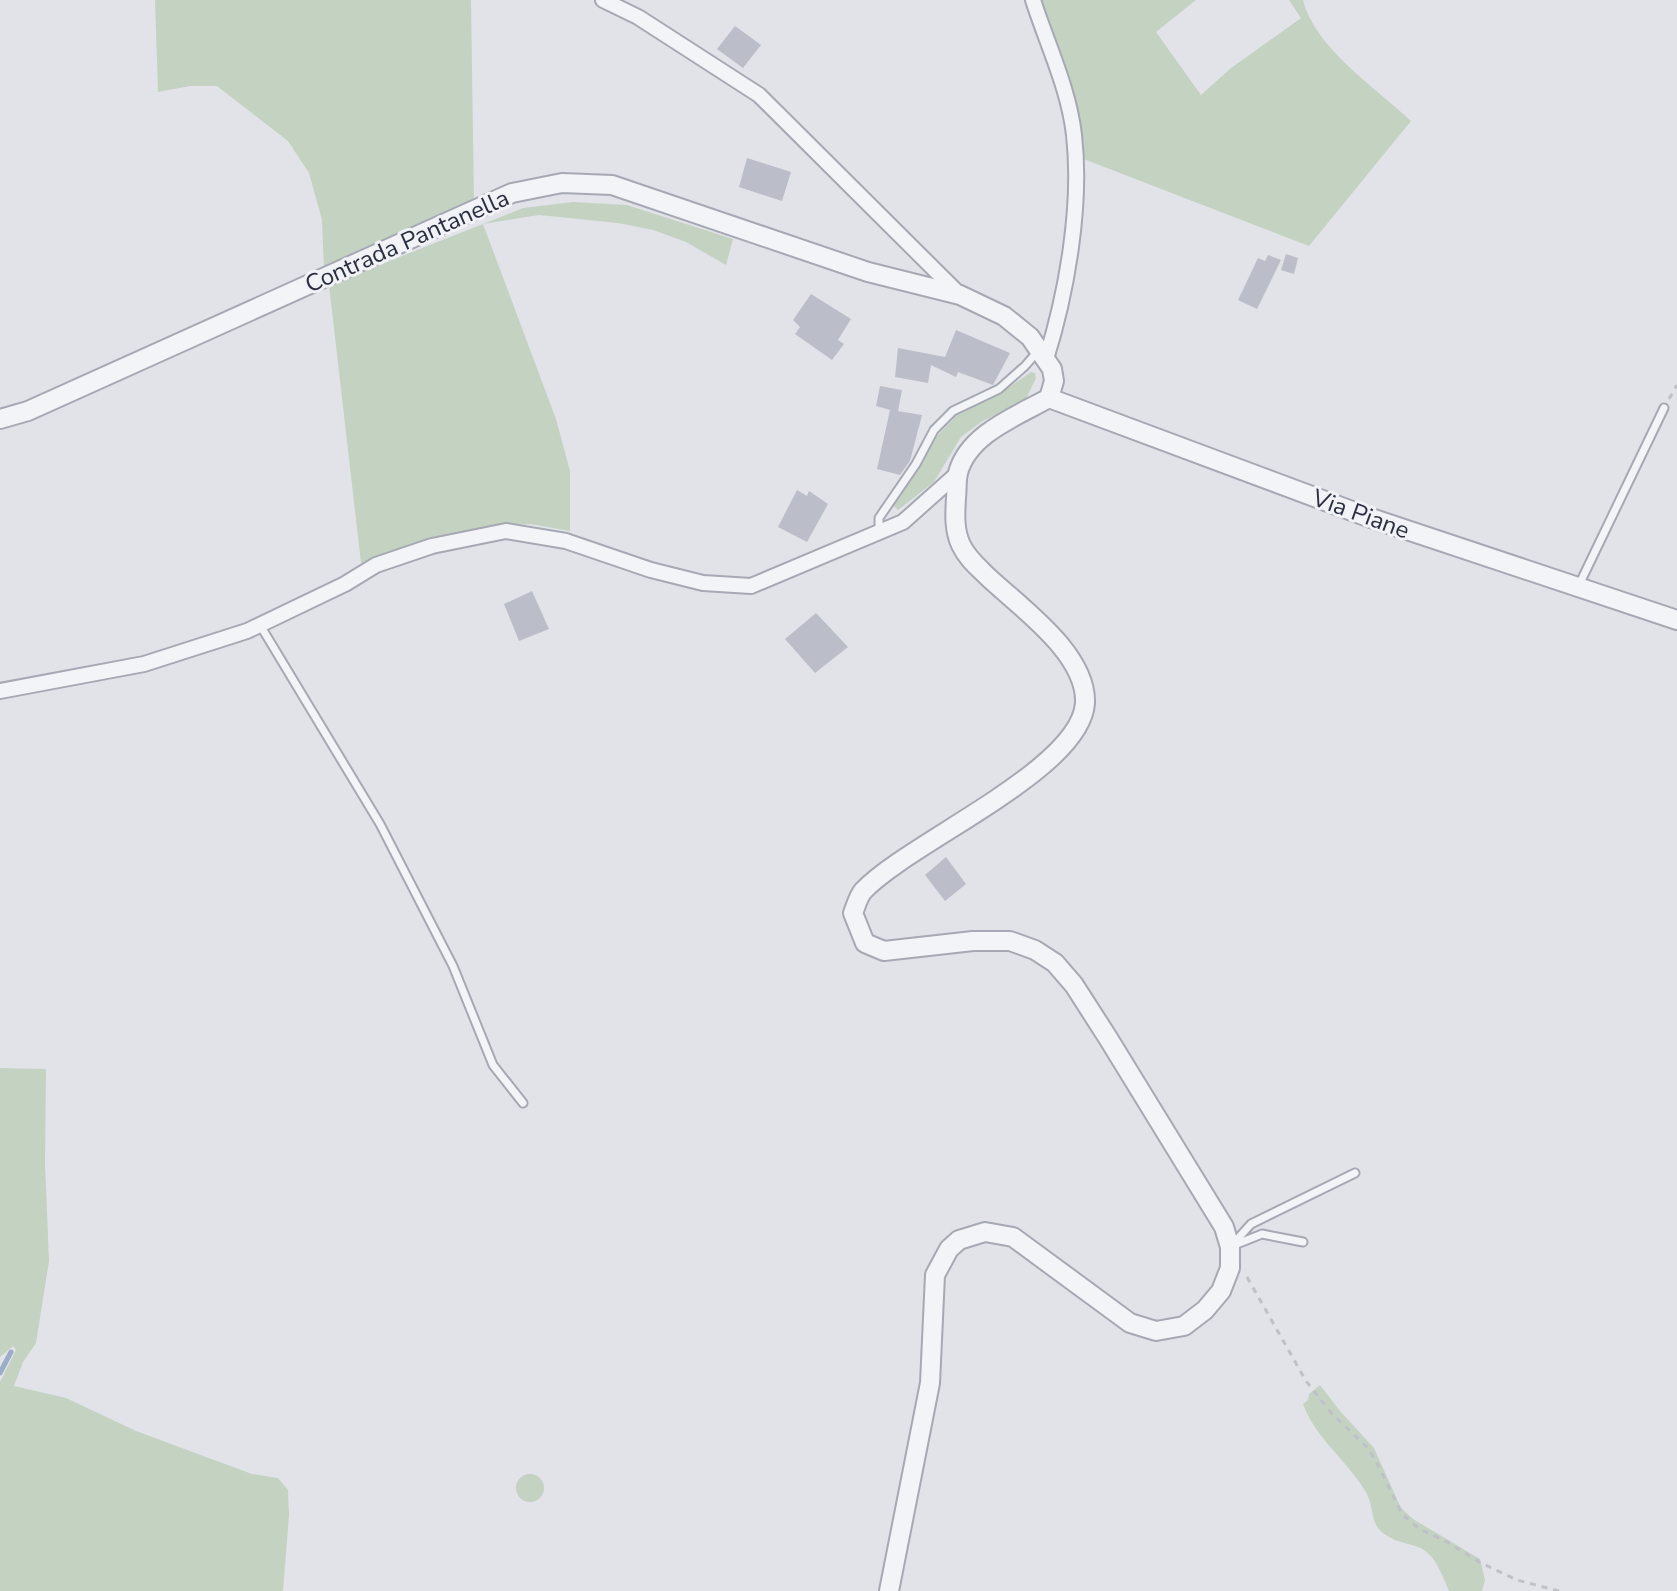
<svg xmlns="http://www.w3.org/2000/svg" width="1677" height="1591" font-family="'Nunito Sans',sans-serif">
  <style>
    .green { fill: #c4d2c2 }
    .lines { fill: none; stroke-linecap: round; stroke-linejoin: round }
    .stream { stroke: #9dacc7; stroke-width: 5 }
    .building { fill: #bbbec8 }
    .service-casing { stroke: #a6a9b3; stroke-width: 11 }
    .minor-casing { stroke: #a6a9b3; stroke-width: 18 }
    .tertiary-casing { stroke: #a6a9b3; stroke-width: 22 }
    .path { stroke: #bfc1c7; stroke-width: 3; stroke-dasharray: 6 6; stroke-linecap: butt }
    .service { stroke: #f3f4f7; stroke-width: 7 }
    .minor { stroke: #f3f4f7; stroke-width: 14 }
    .tertiary { stroke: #f3f4f7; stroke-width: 18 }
    .labels { text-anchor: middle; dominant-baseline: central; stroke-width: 6; stroke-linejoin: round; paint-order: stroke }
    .street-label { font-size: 24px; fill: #2a2f40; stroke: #f0f2f6 }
  </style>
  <rect width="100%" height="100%" fill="#e1e3e9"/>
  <path class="green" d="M155,0H471L474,203L324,271L322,220L309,173L288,141L217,86H190L158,92Z
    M1040,0H1196L1156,32L1201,95L1231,68L1301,18L1289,0H1303C1315,48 1376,88 1411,121L1309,246L1081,158L1080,119Z
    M573,202L627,205L733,239L726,265L686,242L653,230L618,223L539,215L483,224L556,419L570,471V531L530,524L481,528L361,563L329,285L523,208Z
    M1031,372L1035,373L1036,378L1026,399L981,422L961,437L934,482L898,510L893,505L897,494L913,477L935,438L956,416L1005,390Z
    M0,1068L46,1069L45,1162L49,1261L36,1343L23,1362L14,1386L66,1398L136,1431L252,1474L278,1478L288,1490L289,1515L283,1591H0V1382L16,1350L13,1346L0,1357Z
    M1320,1385L1340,1411L1374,1448L1401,1508L1413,1519L1480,1559L1485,1580L1482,1591H1449C1442,1575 1435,1553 1418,1547C1406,1543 1393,1541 1383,1533C1370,1523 1374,1508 1367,1494C1349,1462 1315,1438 1303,1404L1308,1400L1309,1394Z
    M516 1488a14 14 0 1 1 28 0a14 14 0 1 1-28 0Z"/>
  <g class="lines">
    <path class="stream" d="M0,1373L11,1352"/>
  </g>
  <path class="building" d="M735,26L761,45L743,68L717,49Z
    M747,158L791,172L782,201L739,187Z
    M1286,254L1298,258L1294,274L1281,270Z
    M1268,255L1281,260L1257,309L1238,300L1258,258L1265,261Z
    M811,294L851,319L838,340L844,344L832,360L795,334L800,327L793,320Z
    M956,330L1010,353L993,385L958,372L956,377L931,365L928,383L895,377L898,348L945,357Z
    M880,386L902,390L898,411L922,415L910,461L900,475L877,469L890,410L876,406Z
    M797,490L807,496L809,491L828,504L807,542L778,527Z
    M532,591L549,629L519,641L504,604Z
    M816,613L848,647L815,673L785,639Z
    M946,857L966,884L945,901L925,875Z"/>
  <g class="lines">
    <g class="service-casing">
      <path id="service" d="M879,534V518L916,464L934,430L953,411L999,389L1025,366L1038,351
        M1579,585L1664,408
        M260,625L380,824L453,966L493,1065L523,1103
        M1232,1245L1251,1224L1355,1173
        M1232,1246L1262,1234L1303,1242"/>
    </g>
    <g class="minor-casing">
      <path id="minor" d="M603,0L638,17L759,95L960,295
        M1033,0C1047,44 1069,89 1074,135C1082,205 1067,292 1046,359
        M0,691L144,664L247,631L345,584L376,565L432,546L506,531L566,541L651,570L703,583L751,586L903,522L958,473"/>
    </g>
    <g class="tertiary-casing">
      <path id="tertiary" d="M1049,398L1368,517L1677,620
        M0,419L28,411L512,193L562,183L612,185L868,272L960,295L1004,316L1030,337L1052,369L1054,381L1049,398
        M889,1591L930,1383L935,1275L949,1249L959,1240L985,1232L1013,1237L1130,1323L1156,1331L1184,1326L1205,1310L1221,1291L1230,1268V1247L1224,1227L1108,1038L1074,985L1055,963L1035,950L1010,941H973L884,951L865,943L853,913C856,906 858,897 863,891C909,842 1081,770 1085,703C1087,654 1021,608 988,577C978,567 967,558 961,545C954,530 955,514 956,498C957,490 956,481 958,473C968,434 1017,416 1049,398"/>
    </g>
    <path class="path" d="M1669,399L1677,385
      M1247,1277L1306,1381L1332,1414L1366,1446L1376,1461L1402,1514L1418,1528L1449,1543L1479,1562L1517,1580L1559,1591"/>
    <use href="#service" class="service"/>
    <use href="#minor" class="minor"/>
    <use href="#tertiary" class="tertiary"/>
  </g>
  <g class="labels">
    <g class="street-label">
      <text transform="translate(407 241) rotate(-24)">Contrada Pantanella</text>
      <text transform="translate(1361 514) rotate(20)">Via Piane</text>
    </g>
  </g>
</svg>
